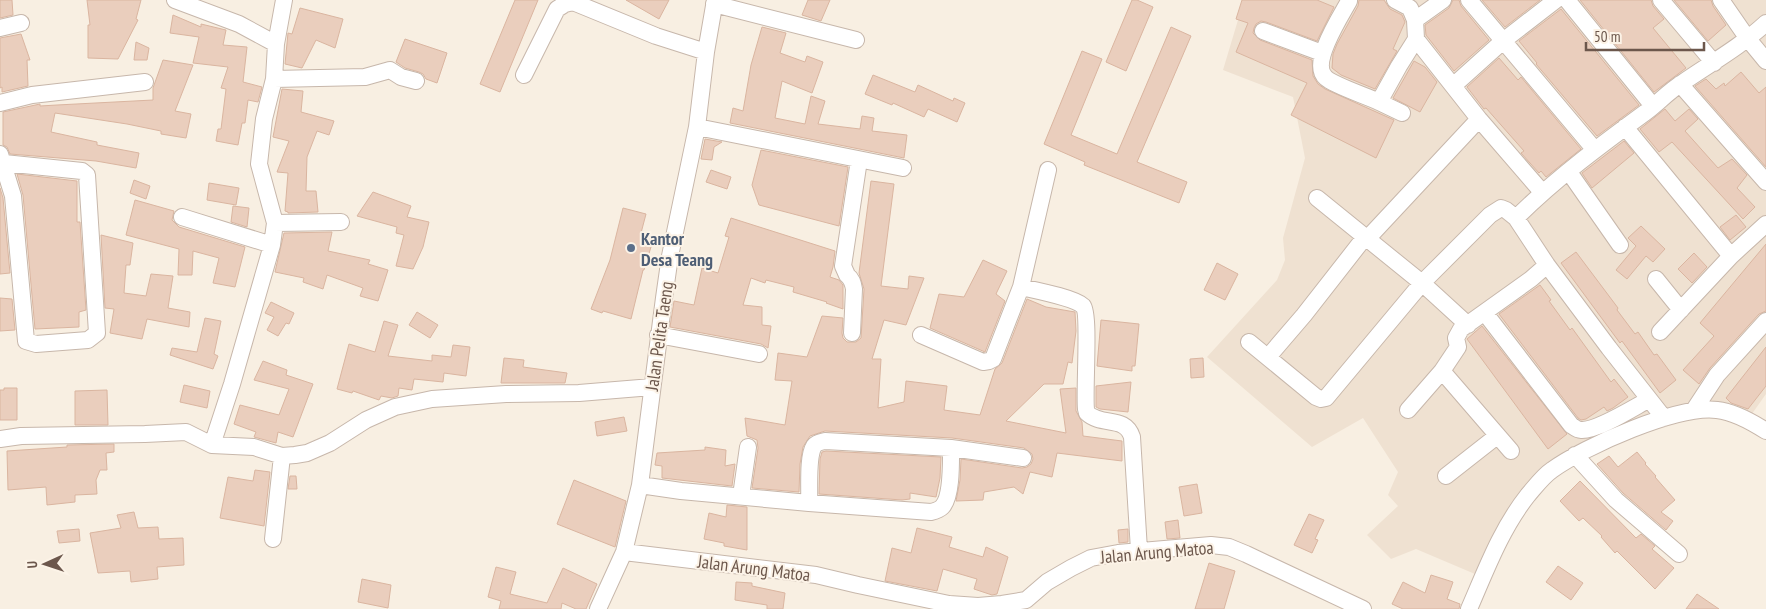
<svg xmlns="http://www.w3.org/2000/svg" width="1766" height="609" font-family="'PT Sans Narrow',sans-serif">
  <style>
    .residential { fill: #efe1d1 }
    .building { fill: #eacebd; stroke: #dab5a0 }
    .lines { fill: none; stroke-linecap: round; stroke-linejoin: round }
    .minor-casing { stroke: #c7b7ab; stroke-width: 18 }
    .minor { stroke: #fff; stroke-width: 16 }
    .service-dot { fill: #5c6f8a; stroke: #fcf3e7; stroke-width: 2 }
    .labels { text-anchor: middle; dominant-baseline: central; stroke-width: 4; stroke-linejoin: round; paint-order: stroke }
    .service-label { font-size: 18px; font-weight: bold; fill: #4e5e75; stroke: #fcf3e7; text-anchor: start }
    .street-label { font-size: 18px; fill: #6c574c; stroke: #fcf3e7 }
  </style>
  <rect width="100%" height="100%" fill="#f8efe2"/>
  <path class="residential" d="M1244,0H1766V394L1749,418L1714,412L1653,424L1538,482L1482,577L1416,549L1391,559L1367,535L1398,506L1388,495L1398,472L1363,418L1312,447L1207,357L1277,280L1285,260L1283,238L1305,158L1293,97L1223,70Z"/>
  <path class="building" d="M0,0H12L13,15L0,18Z
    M87,0H141L136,19L138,20L118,59L88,58V25H90Z
    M515,0H538L500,92L480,84Z
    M626,0H669L659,19Z
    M808,0H830L821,21L802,15Z
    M1132,0H1137L1153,7L1126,71L1106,62Z
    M1242,0H1317L1334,7L1317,41L1266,22L1261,21L1256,24L1254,28L1253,33L1260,40L1312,60L1313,76L1318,84L1325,89L1394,120L1376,158L1291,115L1307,83L1236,52L1248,23L1236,19Z
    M1359,0H1384L1390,9L1402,15L1405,22L1393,49L1397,51L1375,89L1341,75L1332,68L1333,54L1337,44L1358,6Z
    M1453,0H1459L1461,6L1489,40L1454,71L1426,35L1425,25L1449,8Z
    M1482,0H1540L1505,27Z
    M1580,0H1651L1653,6L1664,19L1653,28L1686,68L1654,92Z
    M1674,0H1711L1713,6L1726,25L1708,41Z
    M300,8L343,19L335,48L316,40L302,68L285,64L288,33L292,34Z
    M1561,9L1639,105L1597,136L1536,64L1537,63L1519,41Z
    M173,15L201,27V24L226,30L223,45L247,47L243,82L262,87L258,102L248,100L245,123H242L238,145L216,141L218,129H221L226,89L221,88L228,67L193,63L199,37L170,33Z
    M762,27L786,33L780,53L805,62L807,56L823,62L812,93L782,81L775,118L805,124L811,96L825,101L818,124L860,129L862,116L874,118L872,131L907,135L904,158L730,123L733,108L743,111L751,65Z
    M1171,27L1191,36L1137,162L1187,182L1179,203L1084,165L1085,162L1044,144L1082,51L1102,59L1071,135L1117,154Z
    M21,34L30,60H27L28,86L2,92V87L0,88V38Z
    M405,39L447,53L437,83L426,79L423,74L419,72L405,68L396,62Z
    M136,42L149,48L147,60H134Z
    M1499,58L1518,80L1521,77L1581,149L1546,177L1541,171L1539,173L1521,153L1524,151L1486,108L1484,109L1467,87Z
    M163,60L193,65L175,111L191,114L186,138L161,134V131L127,124L55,113L51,132L97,142V145L139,153L136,168L96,161L10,154L7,147L3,145V112L40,104V106L57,105L153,100V88Z
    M1414,61L1425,67L1437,82L1420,112L1393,98Z
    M1741,72L1759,93L1766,87V167L1695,86L1706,79L1716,89L1724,83L1725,86Z
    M873,75L915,92L918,85L953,101L954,98L965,103L957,122L928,109L924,117L893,103L892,105L865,94Z
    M282,89L303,91L301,112L334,121L329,135L317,131L307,157L306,191H316L318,212L288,213V212L285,211L288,173L277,172L289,141L273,137Z
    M1665,109L1675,121L1689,109L1698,119L1685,131L1718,168L1732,159L1747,175L1737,188L1755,207L1743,219L1672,142L1659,152L1640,129Z
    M705,139L722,142L714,147L712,160L701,159Z
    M1624,141L1634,153L1592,188L1582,173Z
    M761,150L848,167L839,226L759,205L752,185Z
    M711,170L731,177L727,189L706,182Z
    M17,174L77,181V222H80L86,310L79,312V327L35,329L23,195Z
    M134,180L150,186L146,199L130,193Z
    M871,181L894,184L881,286L908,289L909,276L924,278L906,325L884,320L872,359H881L878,408L904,402L906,381L947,386L944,410L980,415L995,369L1002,363L1027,299L1046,307L1075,312L1076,331L1072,363L1068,362L1063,384H1044L1006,421L1066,433L1060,389L1076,388V411L1082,422L1083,436L1122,441V461L1057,453L1052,477L1030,472L1023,494L1014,487L984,492L983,500L956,501L960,480L961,459L1022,468L1027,467L1031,464L1033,459L1032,454L1024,448L952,438L825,431L810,436L803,447L800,464L799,492L752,488L758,448L757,440L747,436L745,418L785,425L792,381L775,380L778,353L807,357L822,316L843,318L842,333L843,338L847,342H856L861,338L864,289L859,273Z
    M209,183L239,188L236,205L207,200Z
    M0,188L3,198L10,273L0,274Z
    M373,192L411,206L407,217L429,222L423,247L413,269L396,266L404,235L396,233L397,227L357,216Z
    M135,200L174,211L172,220L179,227L245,247L235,287L213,283L219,258L193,251L192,275H178L179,249L126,235Z
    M233,206L249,208L247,227L231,222Z
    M623,208L646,214L641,233L654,237L644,270H643L631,319L603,311L602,313L591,309L610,260Z
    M1736,215L1746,227L1730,240L1720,227Z
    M731,218L835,251L833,267L830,277L839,280L843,285V309L826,303L827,302L793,292L794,287L766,280L765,283L751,278L743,305L762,307V325L771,326L768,348L761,344L670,327L674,301L694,305L702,268L718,273L729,237L725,236Z
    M1641,226L1665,249L1653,262L1646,256L1627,279L1616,270L1636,246L1628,238Z
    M332,232L328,251L370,260L368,264L388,270L378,301L360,296L363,288L327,275L323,289L303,282L304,278L275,272L284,233Z
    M101,235L133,243L130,265H126L124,293L146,296L151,274L173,276L168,308L190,312L189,327L147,319L142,339L110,333L114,309L105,308Z
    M1766,244V311L1759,314L1710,368L1699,384L1683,370L1714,336L1700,323Z
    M1576,252L1618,308L1617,310L1635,334L1638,332L1654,355L1657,354L1676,380L1660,393L1622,341L1620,343L1561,263Z
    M1694,253L1707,267L1692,283L1678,269Z
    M983,260L1007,271L996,294L1005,301L985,352L930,328L939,294L964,297Z
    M1217,263L1238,274L1225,300L1204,290Z
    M1540,285L1551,300L1549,301L1570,330L1572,328L1611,382L1614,379L1628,397L1613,408L1607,411L1604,407L1586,419L1581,420L1578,418L1499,314Z
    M0,298L12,299L15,330L0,331Z
    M271,302L294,313L289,324L286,323L278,336L267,330L274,317L265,313Z
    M417,312L438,325L430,338L409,325Z
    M205,318L221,321L214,354L218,356L213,369L170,355L172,348L197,352Z
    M1101,320L1139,324L1135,366H1132V371L1097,366Z
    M384,321L398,325L388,356L432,361V355L451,357L453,345L470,347L466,376L444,373L443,382L414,379L412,390L399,388L398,396L392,398L381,396L379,400L353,391L352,393L337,389L349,344L375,352Z
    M1482,326L1567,434L1548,449L1467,339Z
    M1766,347V386L1748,409L1731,403L1726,398Z
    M504,358L524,360L523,367L567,373L565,383H501Z
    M1203,358L1204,377L1191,378L1190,359Z
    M263,361L287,370L286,375L313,384L293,437L278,432L276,443L254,437L256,432L234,424L240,405L279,415L289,389L254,380Z
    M1131,382L1128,412L1100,409L1096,407V386Z
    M184,385L210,391L207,408L180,402Z
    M4,388H17V420H0V390H4Z
    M107,390L108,425H75V391Z
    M624,417L627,431L597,436L595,422Z
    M114,444V452L106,453L107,470H100L96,480L97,494L75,495V502L47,505L46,487L8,490L7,451L67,447V445Z
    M705,447L726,450L725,466L735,464L732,486L662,478V466L655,465L657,453L705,450Z
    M826,451L941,457L940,478L936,497L910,493V499L902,500L819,494L820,459L822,452Z
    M1637,452L1646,463L1645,464L1656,476L1655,477L1675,500L1661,512L1673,521L1666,530L1623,493L1597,464L1609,456L1618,467Z
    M255,470L270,472L264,526L220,518L228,477L253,481Z
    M290,476H296L297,489H288Z
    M574,480L626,501L615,547L557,524Z
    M1580,481L1636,538L1641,534L1655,546L1652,549L1674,568L1655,589L1617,551L1615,553L1601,537L1602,536L1583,518L1579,521L1560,501Z
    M1197,484L1202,513L1184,516L1179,487Z
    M727,505L747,507V550L724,546V543L704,539L709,513L726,517Z
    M134,512L138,528L158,527L159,539L183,538L184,565L157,567L158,579L131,582L130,571L98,573L90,533L121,528L117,515Z
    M1309,514L1324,520L1315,539L1318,540L1312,553L1294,545Z
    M1178,520L1180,538L1167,539L1165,522Z
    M917,528L952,537L949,547L983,557L986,547L1008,557L997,594L992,595L974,589L977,579L943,569L937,591L885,581L892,548L911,553Z
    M79,529L80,541L59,543L57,531Z
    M1128,529V542L1119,543L1118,530Z
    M1209,563L1235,571L1224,609H1195Z
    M1558,566L1583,583L1571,600L1546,582Z
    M496,567L516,572L510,594L547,603L563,568L597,584L586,609H576L562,603L561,609H499L501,601L488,597Z
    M1431,575L1453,582L1447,599L1460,604L1459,609H1403L1392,604L1403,582L1425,593Z
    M362,579L391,585L388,608L358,602Z
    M736,582L752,583V586L785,593L783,609H767V605L735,600Z
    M1697,594L1719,609H1686Z"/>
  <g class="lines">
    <g class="minor-casing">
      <path id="minor" d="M175,0L239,24L276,44
        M1469,0L1595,150
        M1567,0L1653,106
        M1661,0L1714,63
        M1721,0L1748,39L1766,61
        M1349,1C1341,16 1309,64 1326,78C1335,86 1367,96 1379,102L1399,66L1416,39L1415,20L1410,8L1395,0
        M714,4L856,40
        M1415,20L1443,0
        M0,28L21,23
        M1263,31L1322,53
        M1416,39L1479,119L1542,192
        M524,75L557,9L565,4L573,2L656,36L706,52
        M274,79L365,77L390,70L401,77L416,81
        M1680,84L1766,182
        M1453,86L1503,41L1556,0
        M1379,102L1402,113
        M0,103L32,95L145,82
        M697,127L903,168
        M1625,127L1731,256L1766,224
        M0,154L13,196L26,341L36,344L88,340L97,333L87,175L82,171L4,163
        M1569,172L1620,245
        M1317,198L1422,283L1468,325
        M182,217L272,245
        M275,223L341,222
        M1367,239L1479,119
        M1656,279L1681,310
        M1021,287C1034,290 1075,298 1083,306C1090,314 1084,393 1086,409L1087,413C1102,427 1125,415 1132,437L1139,550
        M1485,313L1571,425C1574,427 1577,430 1581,430C1597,431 1633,408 1648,400
        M1660,332L1731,256
        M852,333L854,289C853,283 852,279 847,275L843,266L859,160
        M658,335L759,354
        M921,335L983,362L989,361L993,359L1021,287L1048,170
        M1249,342L1316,397L1321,399L1326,398L1422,283L1490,215L1501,208L1506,210L1516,218
        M1268,357L1304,315L1365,237
        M1442,371L1511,451
        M1408,410L1442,371L1458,347L1456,338L1461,329L1531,279L1547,265
        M1694,410L1717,375L1766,321
        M1664,418L1609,348L1547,265L1516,218C1555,179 1601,145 1646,112C1658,103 1669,91 1682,83C1711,63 1740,47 1766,23
        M0,439L21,436L145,434L186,432L212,445L254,447L282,456L295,455L307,453L330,443L366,420L395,407L432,399L506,394L579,393L652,387
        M212,445L232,384L272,245L275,223L259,164L264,119L274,79L276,44L284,0
        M1575,455L1616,500L1679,554
        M1446,476L1497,436
        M640,485L681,491L809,503C810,490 807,457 814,446C817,442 821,442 825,441L951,448L1023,458
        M741,496L748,447
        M809,503L931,512C935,511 939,510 942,507C952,497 951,462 951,448
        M273,539L282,456
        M624,552L816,575L858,585L949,604L978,606L1002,604L1026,600L1047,582L1071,568L1091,558L1118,553L1211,545L1229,547L1246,554L1363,609
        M598,609L624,552L640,485L664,298L670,256L697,127L706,52L715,0
        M1469,609C1486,570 1501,529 1528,495C1535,487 1543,476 1552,470C1585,446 1678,405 1717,410C1735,412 1752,422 1766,431"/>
    </g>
    <use href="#minor" class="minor"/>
  </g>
  <circle class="service-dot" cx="631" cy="248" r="5"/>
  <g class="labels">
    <g class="service-label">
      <text x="641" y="238">Kantor<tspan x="641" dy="21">Desa Teang</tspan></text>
    </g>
    <g class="street-label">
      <text transform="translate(659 336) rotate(-82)">Jalan Pelita Taeng</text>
      <text transform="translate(1157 552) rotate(-5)">Jalan Arung Matoa</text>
      <text transform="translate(754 568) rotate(7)">Jalan Arung Matoa</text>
    </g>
  </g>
  <g transform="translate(45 564) rotate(267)" stroke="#fcf3e7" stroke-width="4" paint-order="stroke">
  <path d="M0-4L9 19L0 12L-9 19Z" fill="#6c574c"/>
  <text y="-8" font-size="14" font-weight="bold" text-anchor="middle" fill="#6c574c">U</text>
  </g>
  <path d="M1586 42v8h118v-8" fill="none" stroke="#6c574c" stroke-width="2.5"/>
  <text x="1594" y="42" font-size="15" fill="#6c574c" stroke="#fcf3e7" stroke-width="4" paint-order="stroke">50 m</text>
</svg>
